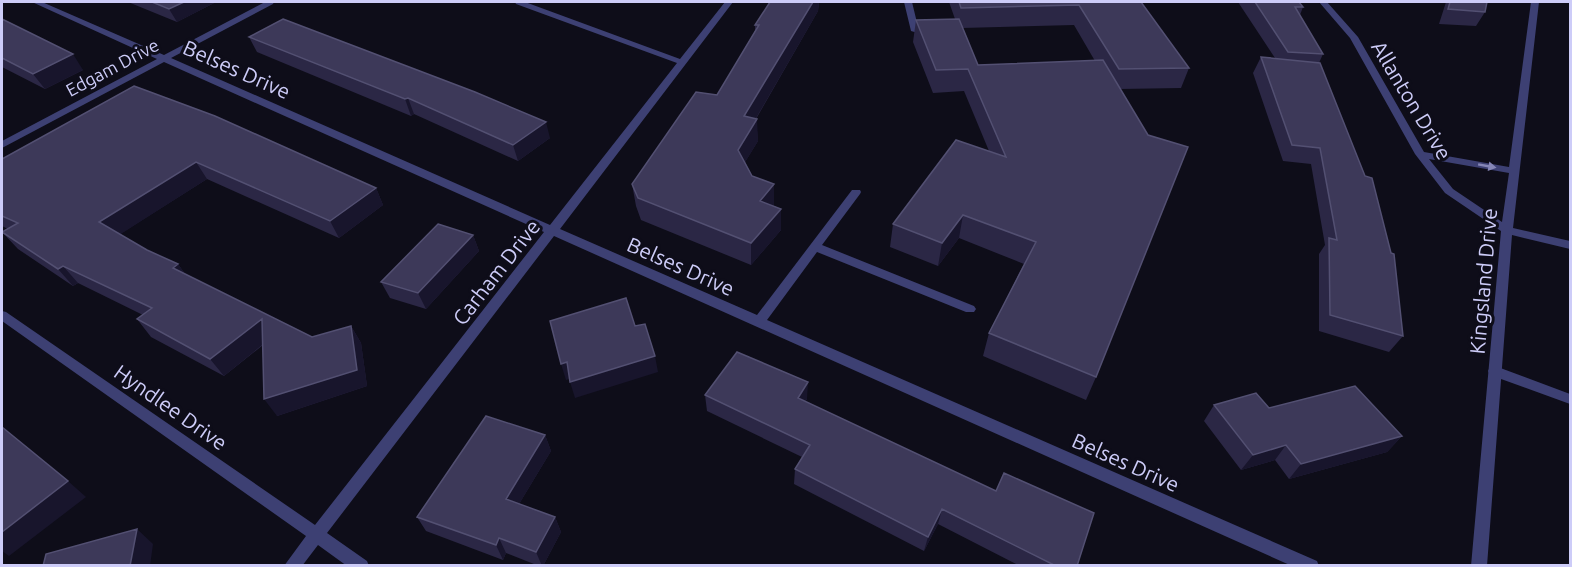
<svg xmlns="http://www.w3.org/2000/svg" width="1572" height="567" font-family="Ubuntu,sans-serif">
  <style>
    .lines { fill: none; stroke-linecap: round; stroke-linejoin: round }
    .lane { fill: #3d4073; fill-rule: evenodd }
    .street { fill: #3d4073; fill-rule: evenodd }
    .wall { fill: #2b2745; fill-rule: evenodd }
    .shaded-wall { fill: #18152c }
    .building { fill: #3d3959; stroke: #535072; stroke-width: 1.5 }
    .oneway { fill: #8586b6 }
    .labels { text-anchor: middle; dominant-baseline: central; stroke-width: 6; stroke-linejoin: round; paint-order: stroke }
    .far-street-label { font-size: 18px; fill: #cdccf8; stroke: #0e0d19 }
    .street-label { font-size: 21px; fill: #cdccf8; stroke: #0e0d19 }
  </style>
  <rect width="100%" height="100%" fill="#0e0d19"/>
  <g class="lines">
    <path class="lane" d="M904,2H912L919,31L918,33L911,31Z
      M1495,366L1570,394V404L1490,375L1488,371L1490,367Z"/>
    <path class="street" d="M32,2H42L164,55L265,2H274L273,4L171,58L550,225L677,63L516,4L515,2H525L680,59L725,2H733L560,229L757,315L852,190H860L861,192L860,194L822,245L974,306L976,309L974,312H966L817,252L767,320L1317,561L1319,566H1292L554,236L327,533L367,561L369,566H347L318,545L302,566H284L306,536L2,321V311L6,312L315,525L544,232L164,62L2,148V141L157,59Z
      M1319,2H1327L1358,37L1424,152L1509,167L1531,2H1539L1513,228L1570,241V249L1512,235L1487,566H1471L1501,231L1445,193L1415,154L1350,38ZM1429,159L1509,173L1502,222L1453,189Z"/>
  </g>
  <path class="wall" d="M128,2H216L177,22Z
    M770,2H819L818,11L756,119L758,141L745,162L752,176L774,206L781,209V230L751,265L641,220L636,206L632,184L717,95L755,31V25Z
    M949,2H1141L1189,68L1181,88L1120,89L1096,377L1086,400L983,356L989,333L1024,264L959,238L938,266L890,247L893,224L989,151L964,91L933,93L913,42L916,20L955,19ZM1074,25L1095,61L978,65L962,28Z
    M1238,2H1299L1303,7L1300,15L1323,54L1319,63L1403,336L1389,352L1319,331V254L1325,245L1311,164L1283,161L1253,73L1261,57L1275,58Z
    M1446,2H1487L1485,12L1476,26L1439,24Z
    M2,19L83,70L45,89L2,67Z
    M249,37L550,138L518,161L414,114L411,116L257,52Z
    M134,86L376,188L383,205L339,238L207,179L120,234L147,250L178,264L185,274L312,337L351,326L361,343L367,386L277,416L263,345L224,376L151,337L137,319L143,315L78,283L73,286L18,249L2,232L8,229L2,226V159Z
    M473,235L479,251L426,309L390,298L381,282Z
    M705,395L807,399L805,402L1077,566H1020L938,524L924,551L794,484L795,469L802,457L707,411Z
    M1214,405L1269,408L1402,436L1387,452L1289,479L1275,460L1241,470L1204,421Z
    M545,435L551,451L519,504L555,517L561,532L543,566H539L506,553L503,560L426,531L417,517Z"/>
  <path class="shaded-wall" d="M184,2H216L177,22L169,9Z
    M813,2H819L818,11L745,137L744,116Z
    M73,54L83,70L45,89L33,74Z
    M408,98L414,114L411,116L405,99Z
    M757,119L758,141L739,172L738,150Z
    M546,122L550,138L518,161L513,145Z
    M196,162L207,179L113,239L99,222Z
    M774,184V206L760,222V201Z
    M376,188L383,205L339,238L330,221Z
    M781,209V230L751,265V243Z
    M963,215L959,238L938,266L942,243Z
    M473,235L479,251L426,309L418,293Z
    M178,264L191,282L173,268Z
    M63,266L78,283L73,286L58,269Z
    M262,319L273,336L224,376L210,359Z
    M351,326L361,343L367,386L277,416L264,399Z
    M655,356L658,372L575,398L570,382Z
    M567,362L572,378L566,380L561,364Z
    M808,382L807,399L797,414L798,398Z
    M545,435L551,451L513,514L506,499Z
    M1402,436L1387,452L1289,479L1301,464Z
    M1286,445L1275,460L1241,470L1253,455Z
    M68,481L86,497L9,556L2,551V532Z
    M942,509L938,524L924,551L928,537Z
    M555,517L561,532L543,566H542L536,552Z
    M137,529L153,544L150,566H130Z
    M499,538L506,553L503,560L496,545Z"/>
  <path class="building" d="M152,2H184L169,9Z
    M770,2H813L744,116L757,119L738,150L752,176L774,184L760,201L781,209L751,243L638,198L632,184L696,92L717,95L759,25H755Z
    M959,2H1141L1189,68L1119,69L1079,5L961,8Z
    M1255,2H1299L1303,7H1295L1323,54L1288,52Z
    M1450,2H1487L1485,12L1448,9Z
    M2,19L73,54L33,74L2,58Z
    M283,19L475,92L546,122L513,145L408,98L405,99L249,37Z
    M959,19L978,65L1103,60L1148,135L1188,147L1096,377L989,333L1036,242L963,215L942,243L893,224L956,140L1006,157L968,69L936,70L916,20Z
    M1261,57L1320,63L1365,176L1372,178L1391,253L1394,254L1403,336L1330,315L1329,238L1337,240L1320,148L1292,145Z
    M134,86L215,116L376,188L330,221L196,162L99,222L147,250L178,264L173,268L312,337L351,326L357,370L264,399L262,319L210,359L137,319L152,308L63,266L58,269L2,232L18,223L2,216V159Z
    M438,224L473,235L418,293L381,282Z
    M626,298L635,326L645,324L655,356L570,382L567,362L561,364L550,321Z
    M737,352L808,382L798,398L996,491L1004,473L1094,513L1077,566H1056L942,509L928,537L795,469L810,445L705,395Z
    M1355,386L1402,436L1301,464L1286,445L1253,455L1214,405L1256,393L1269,408Z
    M486,416L545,435L506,499L555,517L536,552L499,538L496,545L417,517Z
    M2,427L68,481L2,532Z
    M137,529L130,566H43L46,554Z"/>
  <defs><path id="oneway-solid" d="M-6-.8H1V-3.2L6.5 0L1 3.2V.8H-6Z" transform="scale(1.5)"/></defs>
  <use class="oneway" href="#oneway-solid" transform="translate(1487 166) rotate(10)"/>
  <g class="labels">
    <g class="far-street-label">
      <text transform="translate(112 67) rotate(-28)">Edgam Drive</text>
    </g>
    <g class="street-label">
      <text transform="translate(237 69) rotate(24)">Belses Drive</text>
      <text transform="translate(1412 100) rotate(59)">Allanton Drive</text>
      <text transform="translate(681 266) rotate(24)">Belses Drive</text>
      <text transform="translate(496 272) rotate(-52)">Carham Drive</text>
      <text transform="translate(1483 281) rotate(-85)">Kingsland Drive</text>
      <text transform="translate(171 407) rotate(35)">Hyndlee Drive</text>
      <text transform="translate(1126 462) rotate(24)">Belses Drive</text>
    </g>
  </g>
  <rect width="1572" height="567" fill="none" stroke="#cdccf8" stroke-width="6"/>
</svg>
